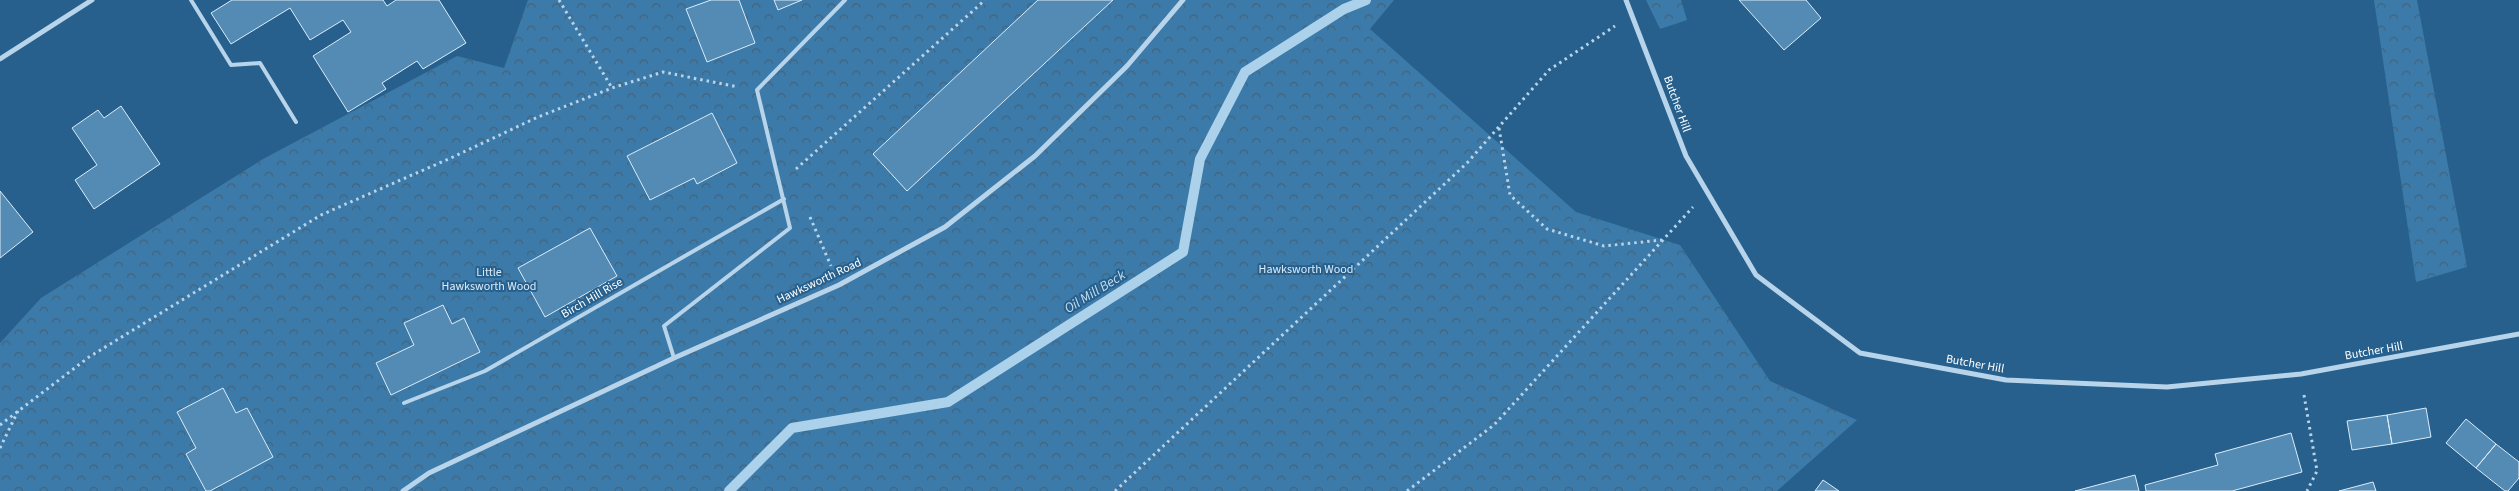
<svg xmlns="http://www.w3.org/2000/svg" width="2519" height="491" font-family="'Source Sans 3',sans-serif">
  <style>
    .forest { fill: url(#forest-crowns) }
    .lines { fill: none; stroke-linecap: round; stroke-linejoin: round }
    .stream { stroke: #abd1eb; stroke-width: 10 }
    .building { fill: #548bb5; stroke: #dbecf8 }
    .path { stroke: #b7d4ea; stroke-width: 3; stroke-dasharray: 2.5 4; stroke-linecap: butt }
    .lane { stroke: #b7d4ea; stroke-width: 4 }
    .street { stroke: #b7d4ea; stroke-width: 5 }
    .labels { text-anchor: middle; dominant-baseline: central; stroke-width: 4; stroke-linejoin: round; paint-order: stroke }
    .street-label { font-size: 12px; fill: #fff; stroke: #27608d }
    .park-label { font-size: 12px; fill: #dbecf8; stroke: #27608d }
    .water-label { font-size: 14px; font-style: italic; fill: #c3def1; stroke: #27608d }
  </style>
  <defs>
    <pattern id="forest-crowns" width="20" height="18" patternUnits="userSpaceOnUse" patternTransform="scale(1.25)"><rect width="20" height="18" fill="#3c7aa9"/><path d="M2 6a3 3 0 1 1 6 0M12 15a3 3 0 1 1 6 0" fill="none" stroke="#44637a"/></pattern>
  </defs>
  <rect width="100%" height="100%" fill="#27608d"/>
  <path class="forest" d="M528,0H1394L1370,29L1576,212L1680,245L1770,381L1857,420L1777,491H0V343L41,298L263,159L457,56L504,68Z
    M1646,0H1681L1687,20L1660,29Z
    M2374,0H2417L2467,267L2416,282Z"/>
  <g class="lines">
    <path class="stream" d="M729,491L792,428L948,402L1183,252L1200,159L1245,72L1344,9L1366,0"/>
  </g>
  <path class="building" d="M232,0H383L387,6L396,0H439L466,43L423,69L417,61L382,83L386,89L348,112L313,56L351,32L343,20L310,40L290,8L231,44L211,13Z
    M711,0H739L755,43L707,62L686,9Z
    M774,0H802L778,10Z
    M1038,0H1113L907,191L873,154Z
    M1739,0H1806L1821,18L1784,50Z
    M121,106L160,164L94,209L75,180L97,165L72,128L98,110L104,118Z
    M712,113L737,163L697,184L694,178L650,200L627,156Z
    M0,191L33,232L0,258Z
    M590,228L617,276L545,317L518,268Z
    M443,305L452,324L464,318L480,352L391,395L376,363L414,345L404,323Z
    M223,388L236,413L247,408L273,457L210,491H206L186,454L196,448L177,412Z
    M2426,408L2431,437L2392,444L2387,415Z
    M2387,415L2392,444L2352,450L2347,421Z
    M2466,419L2496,444L2476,468L2446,443Z
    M2291,433L2302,472L2232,491H2146L2145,485L2218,465L2215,454Z
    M2496,444L2519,462V478L2508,491H2505L2476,468Z
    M2135,475L2139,491H2075Z
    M1823,480L1839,491H1815Z
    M2373,482L2376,491H2339Z"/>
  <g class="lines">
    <path class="path" d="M559,0L612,88
      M1499,128L1510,195L1547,229L1604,246L1662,240
      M796,169L985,0
      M810,217L831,266
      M2304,395L2317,471L2307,491
      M0,425L89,357L321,215L453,157L538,117L612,88L663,72L738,87
      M0,448L18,411
      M1115,491L1467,163L1549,70L1615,26
      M1407,491L1494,425L1693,207"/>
    <path class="lane" d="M191,0L231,65L260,63L296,122
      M674,358L664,326L790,228L757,90L845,0
      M404,403L485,371L784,199"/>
    <path class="street" d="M1626,0L1686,156L1756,275L1860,353L2006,380L2167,387L2301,374L2519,334
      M0,59L92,0
      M403,491L429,473L674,358L839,285L945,227L1035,156L1127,66L1183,0"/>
  </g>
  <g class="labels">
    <g class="street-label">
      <text transform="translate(1677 104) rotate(70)">Butcher Hill</text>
      <text transform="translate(819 281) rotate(-25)">Hawksworth Road</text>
      <text transform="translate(592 298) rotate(-30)">Birch Hill Rise</text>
      <text transform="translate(2374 351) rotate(-10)">Butcher Hill</text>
      <text transform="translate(1975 364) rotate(10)">Butcher Hill</text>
    </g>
    <g class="park-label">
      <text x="1306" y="269">Hawksworth Wood</text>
      <text x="489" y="272">Little<tspan x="489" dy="14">Hawksworth Wood</tspan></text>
    </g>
    <g class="water-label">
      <text transform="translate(1095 292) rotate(-32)">Oil Mill Beck</text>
    </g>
  </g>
</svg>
